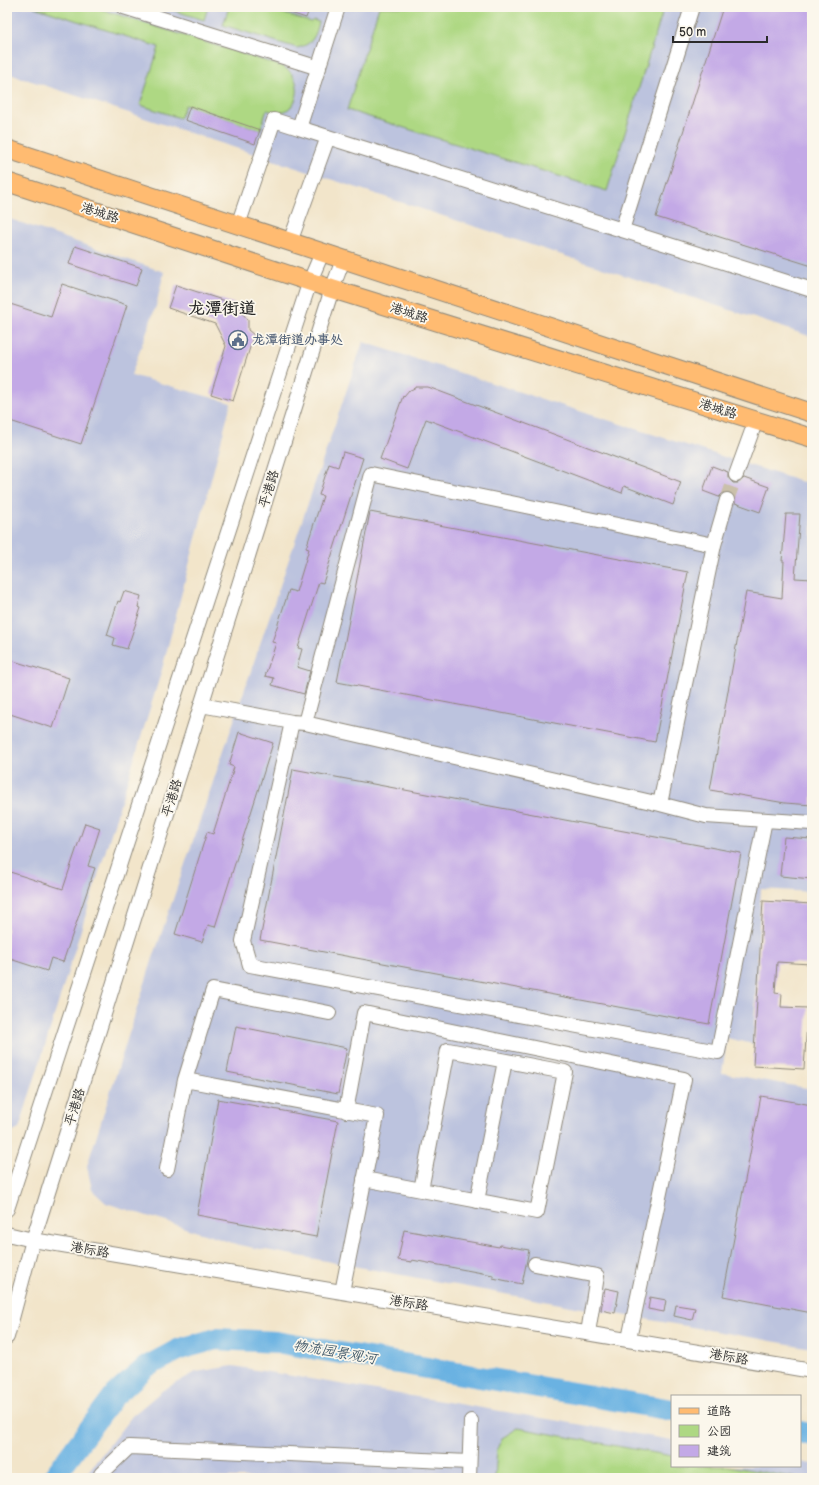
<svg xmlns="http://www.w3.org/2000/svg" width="819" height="1485" font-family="'Balsamiq Sans','LXGW WenKai TC',sans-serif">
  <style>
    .industrial { fill: #bcc3de }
    .green { fill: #aed883; stroke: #6c8257 }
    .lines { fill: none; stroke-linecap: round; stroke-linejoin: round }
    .river { stroke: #6bb2e2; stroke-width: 22 }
    .building { fill: #c3a9e6 }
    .minor-tunnel { stroke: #cac0aa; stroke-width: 14; stroke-dasharray: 14 7; stroke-linecap: butt }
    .minor-casing { stroke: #8e887a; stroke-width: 16 }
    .major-casing { stroke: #8e887a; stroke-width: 20 }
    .minor { stroke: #fff; stroke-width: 14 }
    .major { stroke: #ffbb71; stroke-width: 18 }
    .labels { text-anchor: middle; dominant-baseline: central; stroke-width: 3.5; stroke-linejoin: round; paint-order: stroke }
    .street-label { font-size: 13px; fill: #2b2b2b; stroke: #fbf7ec }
    .service-label { font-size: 13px; font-weight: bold; fill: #4e5e75; stroke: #fbf7ec; text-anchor: start }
    .water-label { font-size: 14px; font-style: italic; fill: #415a6b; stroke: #fbf7ec }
    .district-label { font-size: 17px; font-weight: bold; fill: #2b2b2b; stroke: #fbf7ec }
  </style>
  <rect width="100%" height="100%" fill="#fbf7ec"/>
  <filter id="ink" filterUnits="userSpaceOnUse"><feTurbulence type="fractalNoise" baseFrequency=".025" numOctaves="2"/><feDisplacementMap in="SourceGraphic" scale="8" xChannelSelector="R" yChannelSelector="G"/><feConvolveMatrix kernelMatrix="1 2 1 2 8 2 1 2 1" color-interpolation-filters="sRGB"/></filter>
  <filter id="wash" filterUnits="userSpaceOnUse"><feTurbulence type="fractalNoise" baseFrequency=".012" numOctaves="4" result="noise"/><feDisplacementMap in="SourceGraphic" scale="16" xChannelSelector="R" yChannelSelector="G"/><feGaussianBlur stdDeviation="0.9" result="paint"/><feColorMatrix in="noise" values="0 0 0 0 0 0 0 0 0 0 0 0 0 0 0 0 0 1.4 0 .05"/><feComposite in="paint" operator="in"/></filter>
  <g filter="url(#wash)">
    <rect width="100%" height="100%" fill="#f2e5ca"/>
    <path class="industrial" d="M7,7H812V337L7,73Z
      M7,218L164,272L156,306L131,375L231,403L161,673L19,1129L7,1135Z
      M363,342L812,485V892L761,889L753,1044L727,1038L722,1073L812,1089V1348L576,1307L239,1245L106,1203L92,1190L87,1166L152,961Z
      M233,1366L672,1440V1466H800V1462L812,1464V1478H83L132,1416L163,1390L196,1372Z"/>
    <path class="green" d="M34,7H94L281,66C304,75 302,109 279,113C275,113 270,111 267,110L260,130L185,105L180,118L140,105L159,47Z
      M162,7H208L204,20Z
      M229,7H263L311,22L313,20L319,22C316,36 312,45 297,48L223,25Z
      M379,7H664L607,191L347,110Z
      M518,1428L672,1456V1466H729L796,1478H495L497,1449L502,1438Z"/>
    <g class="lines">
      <path class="river" d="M800,1432L812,1435
        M53,1478L113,1397L146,1367L180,1349L216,1339L276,1342L672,1410"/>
    </g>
    <g id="blocks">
      <path class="building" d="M278,7H310L306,18L278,9Z
        M723,7H812V266L656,217Z
        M190,106L260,130L255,144L185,120Z
        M75,246L142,268L136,286L69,264Z
        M62,284L127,305L81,444L7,420V303L51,317Z
        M176,285L238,305L236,311L243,314L248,320V330L254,335L233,401L211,394L226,346L215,324L168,308Z
        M416,387H428L681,482L673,505L624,486L622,493L426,419L407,469L380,459L403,396L404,397L409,391Z
        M343,452L363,458L323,583L319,582L298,648L302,649L297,667L310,671L304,694L272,685L274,678L265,676L276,643L272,642L289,590L296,592L309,549L306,548L323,496L319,495L329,464L338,467Z
        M712,466L728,472V477L733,483H738L744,478L769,487L760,512L735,503V498L730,492H725L719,497L703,491Z
        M370,512L688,572L655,742L337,682Z
        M786,514H800L795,578L812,579V805L785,803L710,790L746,592L782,598L784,561H782Z
        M124,591L141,596L138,607L141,608L127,649L113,645L115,638L107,635L118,601L120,602Z
        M7,659L69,678L53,728L7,713Z
        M239,732L273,743L215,927L208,925L202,942L175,934L207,832L213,834L234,767L229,765Z
        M293,769L741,853L709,1024L260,940Z
        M85,823L100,828L88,866L95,868L63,962L51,958L47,971L7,958V871L63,889Z
        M784,837L812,839V879L780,876Z
        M763,901L812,904L810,964L777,962L775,993L782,994L781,1007L808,1008L804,1069L753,1066Z
        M236,1026L347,1048L338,1094L227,1072Z
        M761,1096L812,1105V1313L723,1296Z
        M218,1099L338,1121L316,1237L197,1215Z
        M404,1230L499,1247L500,1245L529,1250L522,1284L493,1278V1275L412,1260V1262L398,1260Z
        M605,1288L619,1291L615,1313L601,1310Z
        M650,1297L666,1300L664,1312L648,1309Z
        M676,1305L695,1308L692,1320L674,1316Z"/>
    </g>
  </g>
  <g filter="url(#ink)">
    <use href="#blocks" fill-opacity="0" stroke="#8e887a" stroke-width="1"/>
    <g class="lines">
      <path class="minor-tunnel" d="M727,500L736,475"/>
      <g class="minor-casing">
        <path id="minor" d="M124,7L319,68
          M338,7L299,128L812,290
          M238,225L274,120L299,128
          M622,230L692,7
          M290,242L328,137
          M736,475L756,420
          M201,705L292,722L305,723L660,804L714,545L727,500
          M292,722L243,941L250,965L718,1052L765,820
          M305,723L371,474L714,545
          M660,804L706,816L812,823
          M185,1080L377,1116L342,1292
          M346,1111L364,1013L684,1079L629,1339
          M167,1169L185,1080L213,990L329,1013
          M364,1179L537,1212L565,1072L448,1050L421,1190
          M477,1201L505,1061
          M7,1209L310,281L322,253
          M7,1234L33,1240L812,1371
          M535,1264L597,1276L588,1333
          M7,1337L33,1240L332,289L343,260
          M101,1478V1474L129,1447L469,1462
          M469,1478L471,1421"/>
      </g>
      <g class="major-casing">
        <path id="major" d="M7,149L812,413
          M7,182L332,289L812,438"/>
      </g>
      <use href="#minor" class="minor"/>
      <use href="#major" class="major"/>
    </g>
  </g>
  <defs>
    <g id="civic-ring" transform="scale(1)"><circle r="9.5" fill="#fbf7ec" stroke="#5c6f8a" stroke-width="1.5"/><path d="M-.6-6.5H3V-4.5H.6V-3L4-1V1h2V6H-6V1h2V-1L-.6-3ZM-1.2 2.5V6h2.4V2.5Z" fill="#5c6f8a"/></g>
  </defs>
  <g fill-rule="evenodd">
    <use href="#civic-ring" x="238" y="340"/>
  </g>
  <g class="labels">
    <g class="street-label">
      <text transform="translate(100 213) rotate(18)">港城路</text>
      <text transform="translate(409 313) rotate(18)">港城路</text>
      <text transform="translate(718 409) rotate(17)">港城路</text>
      <text transform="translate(269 489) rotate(-73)">平港路</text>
      <text transform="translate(172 798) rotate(-73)">平港路</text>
      <text transform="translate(75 1107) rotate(-73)">平港路</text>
      <text transform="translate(90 1250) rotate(10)">港际路</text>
      <text transform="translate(409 1303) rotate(9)">港际路</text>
      <text transform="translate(729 1357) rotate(10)">港际路</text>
    </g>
    <g class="service-label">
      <text x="252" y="340">龙潭街道办事处</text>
    </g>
    <g class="water-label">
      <text transform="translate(335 1352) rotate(10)">物流园景观河</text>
    </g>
    <g class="district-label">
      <text x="222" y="309">龙潭街道</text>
    </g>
  </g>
  <rect width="819" height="1485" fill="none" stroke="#fbf7ec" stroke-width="24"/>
  <rect x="671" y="1395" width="130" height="72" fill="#fbf7ec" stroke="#a8a59f"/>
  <rect x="679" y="1408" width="20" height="6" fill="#ffbb71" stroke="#a8a59f"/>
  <text x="707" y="1415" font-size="12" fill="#2b2b2b">道路</text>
  <rect x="679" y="1425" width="20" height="12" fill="#aed883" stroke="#a8a59f"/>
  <text x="707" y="1435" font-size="12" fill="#2b2b2b">公园</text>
  <rect x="679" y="1445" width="20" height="12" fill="#c3a9e6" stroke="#a8a59f"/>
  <text x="707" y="1455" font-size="12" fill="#2b2b2b">建筑</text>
  <path d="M673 36v6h94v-6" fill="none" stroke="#2b2b2b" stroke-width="2"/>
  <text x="679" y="36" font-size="12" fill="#2b2b2b" stroke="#fbf7ec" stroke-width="3" paint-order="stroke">50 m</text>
</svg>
